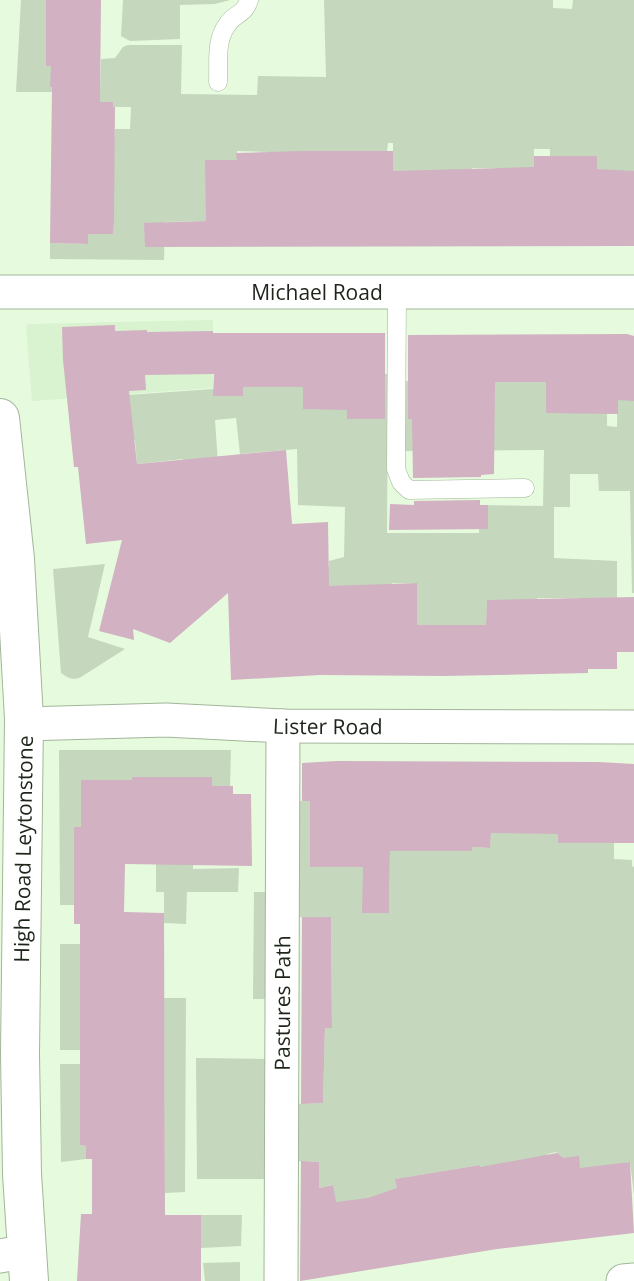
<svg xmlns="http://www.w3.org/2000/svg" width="634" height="1281" font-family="'Open Sans',sans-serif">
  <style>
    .built { fill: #d9f2cf }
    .green { fill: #c5d8bd }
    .building { fill: #d1b1c2 }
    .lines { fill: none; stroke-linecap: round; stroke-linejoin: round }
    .lane-casing { stroke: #a2b69a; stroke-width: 19 }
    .street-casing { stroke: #a2b69a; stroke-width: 35 }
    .secondary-casing { stroke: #a2b69a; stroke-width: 40 }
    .lane { stroke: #fff; stroke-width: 18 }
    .street { stroke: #fff; stroke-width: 33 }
    .secondary { stroke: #fff; stroke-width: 38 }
    .labels { text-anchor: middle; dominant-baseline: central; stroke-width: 5; stroke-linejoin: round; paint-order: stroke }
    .street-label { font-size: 21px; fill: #1d241a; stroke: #fff }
  </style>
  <rect width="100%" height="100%" fill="#e6fade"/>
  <path class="built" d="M213,320V388L32,401L26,326L28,324Z"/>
  <path class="green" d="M21,0H46V65L51,66L52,92H16Z
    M123,0H230L215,4L180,5V39L130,41L121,36Z
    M324,0H553V8L572,9L573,0H634V176L597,207L596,156H562L550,175V149H534V174L502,168H472V204L393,172V143H388L387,151H378L270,203V152L237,151V202L206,160V221L165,222L164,260L50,259V243L88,244V234H113L114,201L90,200L115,135V129H130L131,107H113V102H92L100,93L101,59L115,58L123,47L128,45H182L181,94L257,95L258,76L326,77Z
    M243,374H303V409H319L380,374H388L387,533H479L480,505L543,506L544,450L403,451V381H546V412H607V426L617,427L618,374L634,401V593H632L630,491H599L598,474H570V507H554V558L617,561V607L588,598H537L536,635L522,601L487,600L486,635L474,625H417V583H392L391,635L348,633L314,568L329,567V561L344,557L345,507L298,505L297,449L240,454L236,418L215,420L222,522L185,472L183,459L137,464L135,440H127L128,395L227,388L243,396Z
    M105,564L88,637L125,649L81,677C73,681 68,678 61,673L53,569Z
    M59,750H231L230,786H212L211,777H133L132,780L81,827L74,905H60Z
    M298,801H310V866L329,867L366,801L363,913H389L390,845L472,851V847L490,848L491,801L558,805L559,843H588L614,807V859L632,860V866L634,867V1195L630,1162L612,1165L596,1199L556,1152L548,1154L486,1212L480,1165L396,1179L401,1226L341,1235L332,1185L319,1188V1162L294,1161L295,1104L323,1103L325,1028L332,1027L331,918L297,917Z
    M156,859H193V869L239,868L238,892H187L186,924L164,923V892H156Z
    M254,892H267L268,999H253Z
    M60,944H80V1050H60Z
    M164,998H186L185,1192L165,1193Z
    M196,1058L268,1059L270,1179H197Z
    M60,1064H80V1145L86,1146V1159L61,1162Z
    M201,1215H242L241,1246L201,1248Z
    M240,1262V1281H205L203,1263Z"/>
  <path class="building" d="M46,0H101L100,102H113V107H115L114,220L113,234H88V244L50,243L52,87H50L51,66H46Z
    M300,151H393V171L534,167V156H597V169L634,171V246L145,247L144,223L206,221L205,160H237L236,153Z
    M115,325V331L147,330V332L213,331V333H385V419H347V410L303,409V387H243V396H213L214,374L145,375L146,390L129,391L137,464L286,450L292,524L328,522L329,586L417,583V625H486L487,600L634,597V652H617V669H588V673L444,676L320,675L231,680L228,593L170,643L133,629L134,640L99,631L122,540L86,544L78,467H74L63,360L62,327Z
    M627,334L634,336V401L618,400V414L546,413V382H495L494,474L481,475V477L413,478L412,419H408V335Z
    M480,500V505H488V529L389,530L390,504L414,505V501Z
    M337,761L599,762L634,764V843H558V834L491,833L490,848L472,847V851H390L389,913H362L363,867H310V801H302V763Z
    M132,777H212V786H233V794H251L252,866L125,864L124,912L164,913L165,1215H201V1281H77L81,1214H92V1159H86V1146L80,1145V924H74V827H81V780H132Z
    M302,917H331L332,1028H325L323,1103L301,1104Z
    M557,1153L563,1158L579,1156L580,1168L630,1162L634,1233L497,1249L300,1281L301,1161L319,1162V1188L333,1185L336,1202L368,1198L397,1188L395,1179L480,1165V1167Z"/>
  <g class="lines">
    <g class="lane-casing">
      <path id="lane" d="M218,82C219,63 215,41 227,25C234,13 244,16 249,0
        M397,291L396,469L401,482L409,490L525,488"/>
    </g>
    <g class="street-casing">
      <g id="street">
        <path id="s1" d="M0,292H634"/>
        <path id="s2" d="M24,724L166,720L283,726L634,727"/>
        <path d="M0,1256L27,1251"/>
        <path id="s3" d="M281,1281L283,726"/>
        <path d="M623,1281L634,1280"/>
      </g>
    </g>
    <g class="secondary-casing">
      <path id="secondary" d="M0,418L15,559L24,719L20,1054L22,1174L29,1281"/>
    </g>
    <use href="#lane" class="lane"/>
    <use href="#street" class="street"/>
    <use href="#secondary" class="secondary"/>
  </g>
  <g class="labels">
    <g class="street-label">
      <text stroke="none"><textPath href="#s1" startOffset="317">Michael Road</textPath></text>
      <text stroke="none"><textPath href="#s2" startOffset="304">Lister Road</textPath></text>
      <text transform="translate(23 849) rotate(-89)">High Road Leytonstone</text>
      <text stroke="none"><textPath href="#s3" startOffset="278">Pastures Path</textPath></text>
    </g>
  </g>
</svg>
